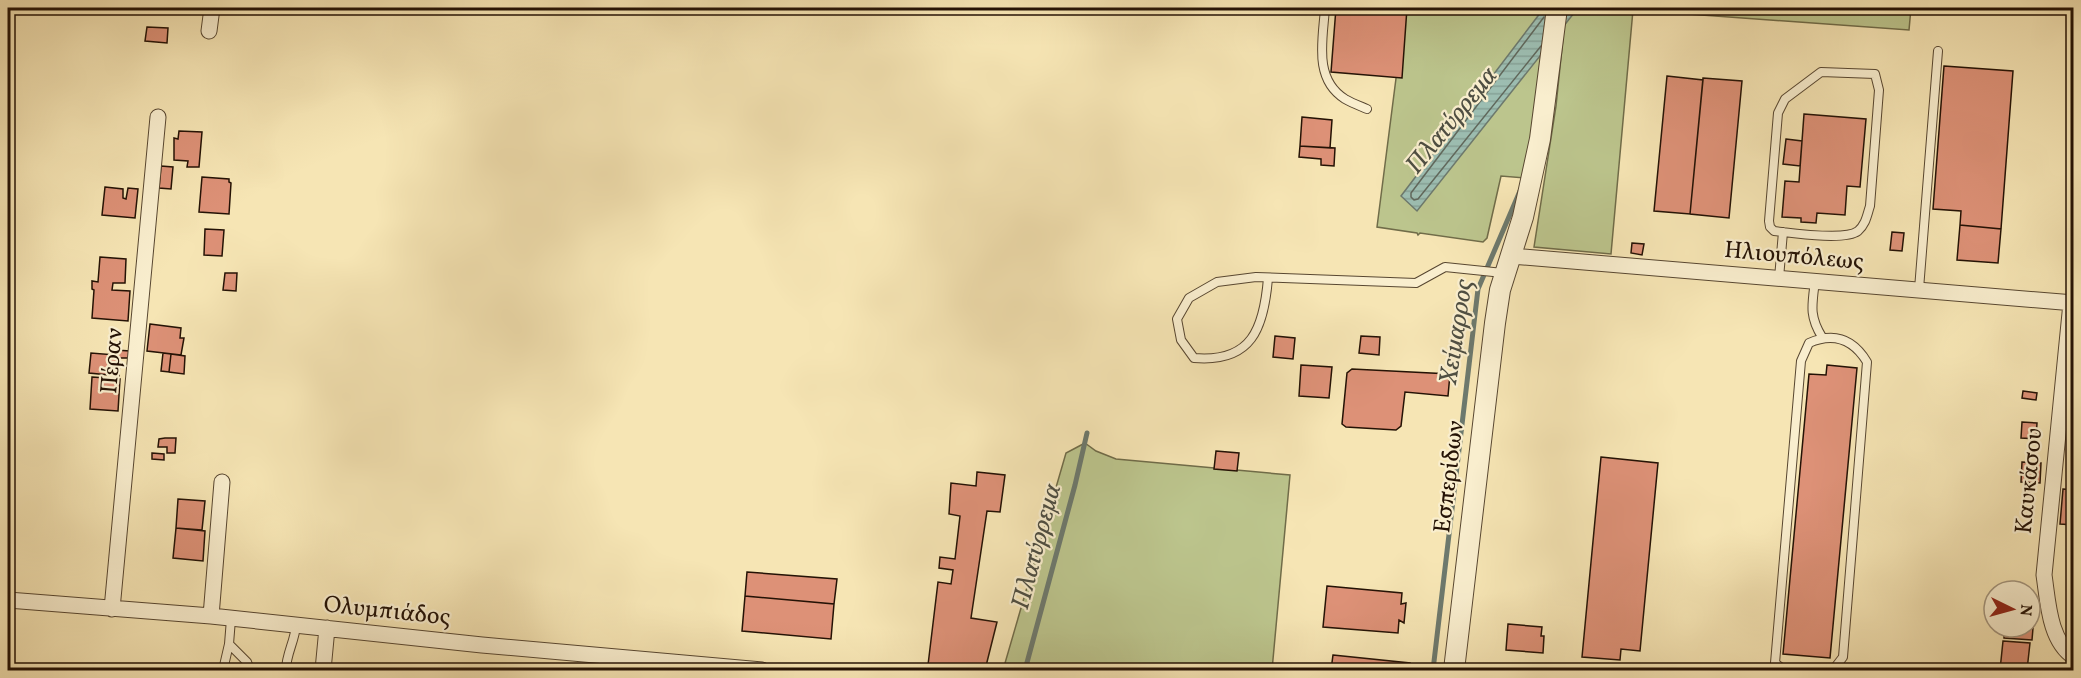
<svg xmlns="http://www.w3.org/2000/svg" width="2081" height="678" font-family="Vollkorn,serif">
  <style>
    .grass { fill: #bcc58d; stroke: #706c49; stroke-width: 1.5 }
    .water { fill: url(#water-rules); stroke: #6d796d; stroke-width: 1.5 }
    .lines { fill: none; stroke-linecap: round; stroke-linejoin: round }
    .shore { stroke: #60685c; stroke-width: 1.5 }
    .stream { stroke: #6d796d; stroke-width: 5 }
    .building { fill: #dd9177; stroke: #241205; stroke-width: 1.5 }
    .service-casing { stroke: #584731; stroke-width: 10 }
    .minor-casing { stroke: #584731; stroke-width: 17 }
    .tertiary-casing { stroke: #584731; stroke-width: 22 }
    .service { stroke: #f9eece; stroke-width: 8 }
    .minor { stroke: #f9eece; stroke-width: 15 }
    .tertiary { stroke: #f9eece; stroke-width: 20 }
    .labels { text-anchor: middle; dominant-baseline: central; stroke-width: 4.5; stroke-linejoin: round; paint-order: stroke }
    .street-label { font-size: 24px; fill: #241205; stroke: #f9eece }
    .water-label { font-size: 26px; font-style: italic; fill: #4e4e42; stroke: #f9eece }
  </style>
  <defs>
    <pattern id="water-rules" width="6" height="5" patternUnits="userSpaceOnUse" patternTransform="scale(1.5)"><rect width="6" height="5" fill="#9dbeb2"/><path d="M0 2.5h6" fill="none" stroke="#87a298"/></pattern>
  </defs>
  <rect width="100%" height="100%" fill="#f6e5b4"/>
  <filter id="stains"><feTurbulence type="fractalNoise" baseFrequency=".00333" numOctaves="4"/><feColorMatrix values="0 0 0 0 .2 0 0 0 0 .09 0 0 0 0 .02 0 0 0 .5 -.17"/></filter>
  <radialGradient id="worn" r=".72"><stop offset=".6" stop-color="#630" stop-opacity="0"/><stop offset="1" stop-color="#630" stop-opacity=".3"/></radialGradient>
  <path class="grass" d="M1405,8H1911L1909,30L1633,10L1611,254L1534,247L1556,106L1563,38L1542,66L1525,178L1501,176L1487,238L1483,242L1420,233L1418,235L1417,233L1377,227Z
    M1085,443L1096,451L1116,459L1290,475L1272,670H1003L1066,453Z"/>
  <path class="water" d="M1544,8H1578L1417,211L1401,196Z"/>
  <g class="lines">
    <path class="shore" d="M1541,46L1418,199L1414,200L1411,197V193L1544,17"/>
    <path class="stream" d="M1025,670L1075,485L1087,433
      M1433,670L1478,289L1520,191"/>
  </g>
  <path class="building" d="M1336,8H1407L1402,78L1331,72Z
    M1723,8H1763V12L1723,10Z
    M147,27L168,28L167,43L145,41Z
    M1944,66L2013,71L2001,229L1960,225L1961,211L1933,209Z
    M1667,76L1703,80L1690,214L1654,211Z
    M1703,78L1742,81L1729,218L1690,214Z
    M1804,114L1866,119L1860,187L1847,186L1845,215L1817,213L1816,223L1801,222V218L1782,217L1785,181L1799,182Z
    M1302,117L1332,120L1330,148L1300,146Z
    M179,131L202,132L199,167H187L188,161L174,160V138L178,139Z
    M1786,139L1802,141L1800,166L1783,164Z
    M1300,146L1335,148L1334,166L1321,165V159L1299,157Z
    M161,166L173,167L171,189L159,188Z
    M202,177L229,179V182L231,183L229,214L199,212Z
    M105,187L123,189V198L126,199L128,188L138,189L135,218L102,215Z
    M1960,225L2001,229L1998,263L1957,260Z
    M205,229L224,230L222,256L204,255Z
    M1892,232L1904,233L1902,251L1890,250Z
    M1632,243L1644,244L1642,255L1631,253Z
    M100,257L126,259L125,283H113L112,290L130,291L128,321L92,318L94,290L92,289V281L98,282Z
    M225,273H237L236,291L223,290Z
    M150,324L181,328L180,338H184L181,355L147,351Z
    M1275,336L1295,338L1293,359L1273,357Z
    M1361,336L1380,337L1379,355L1359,353Z
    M115,350L130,351L129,358H120L119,376L89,373L91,353L115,355Z
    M163,353L171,354L169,372L161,371Z
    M171,354L185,356L184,374L169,372Z
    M1301,365L1332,367L1329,398L1299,396Z
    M1827,365L1857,368L1830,658L1783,654L1809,374L1826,375Z
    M1352,369L1450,374L1448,396L1405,392L1401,426L1396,430L1346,427L1342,424L1347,373Z
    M92,377L120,379L118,411L90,409Z
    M2023,391L2037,393L2036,400L2022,398Z
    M2071,402H2074V438H2068Z
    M2022,422L2037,423L2036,439L2021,438Z
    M165,438H176L175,453H167V447H158L159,439Z
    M1216,451L1239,453L1237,471L1214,469Z
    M152,453L164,454V460L152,459Z
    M1601,457L1658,463L1640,651L1621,649L1620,660L1582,657Z
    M2022,462L2041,463L2040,483L2021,482Z
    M977,472L1005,475L1000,512L987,511L971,618L997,622L985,670H915L916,664L928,665L938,582L951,584L953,570L939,568L940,557L955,559L960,516L949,514L951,483L976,486Z
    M2063,489L2074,490V525L2060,524Z
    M178,499L205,501L202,530L176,528Z
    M176,528L205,531L203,561L173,558Z
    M747,572L837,579L834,604L745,596Z
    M1327,586L1402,593L1401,604L1406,603L1404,623L1399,620L1398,633L1323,627Z
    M745,596L834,604L831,639L742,631Z
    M1508,624L1542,627L1541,636H1544L1543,653L1506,650Z
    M2004,627L2033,628L2032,640L2004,638Z
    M2003,641L2030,643L2027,670H2000Z
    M1333,655L1410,663L1409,670H1331Z
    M2043,667L2074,670H2043Z"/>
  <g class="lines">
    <g class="service-casing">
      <path id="service" d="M1325,8C1323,39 1313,79 1345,99C1352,103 1360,106 1367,109
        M1821,72L1875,74L1879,90L1870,206C1867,215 1866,224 1858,231C1845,241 1792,233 1774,231L1770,227L1769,221L1778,113L1785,99Z
        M1268,278C1264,328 1252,363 1194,358L1181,340L1177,319L1189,298L1217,282L1256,277L1416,283L1445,267L1503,273
        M1779,278L1783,232
        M1815,281C1812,305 1809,316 1822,337
        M1919,289L1938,51
        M231,619L229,644L247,662L250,670
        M223,670L229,644
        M286,670C286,654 295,641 296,625
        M1784,670L1775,663L1801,361L1809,343C1834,332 1853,339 1867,362L1843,657L1833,670"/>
    </g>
    <g class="minor-casing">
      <path id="minor" d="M209,31L212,8
        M1511,256L2074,303
        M2071,303L2044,575C2048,601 2049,641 2074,657
        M8,600L211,616L482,645L762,670
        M112,609L158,117
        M211,616L222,482
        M323,670L327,628"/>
    </g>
    <g class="tertiary-casing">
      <path id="tertiary" d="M1454,670L1495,323L1500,290L1523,217L1540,139L1557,8"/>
    </g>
    <use href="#service" class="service"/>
    <use href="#minor" class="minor"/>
    <use href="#tertiary" class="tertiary"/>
  </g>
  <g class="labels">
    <g class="street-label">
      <text transform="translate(1794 257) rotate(5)">Ηλιουπόλεως</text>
      <text transform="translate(113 361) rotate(-85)">Πέραν</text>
      <text transform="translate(1450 477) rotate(-83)">Εσπερίδων</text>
      <text transform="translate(2030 481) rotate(-84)">Καυκάσου</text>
      <text transform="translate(387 612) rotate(6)">Ολυμπιάδος</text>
    </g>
    <g class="water-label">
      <text transform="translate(1452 121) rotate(-51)">Πλατύρρεμα</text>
      <text transform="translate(1457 332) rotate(-81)">Χείμαρρος</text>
      <text transform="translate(1037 547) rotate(-75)">Πλατύρρεμα</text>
    </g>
  </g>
  <rect width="2081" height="678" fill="none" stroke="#f6e5b4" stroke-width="30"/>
  <rect x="9" y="9" width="2063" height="660" fill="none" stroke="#241205" stroke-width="3"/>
  <rect x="15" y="15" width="2051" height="648" fill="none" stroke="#241205" stroke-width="1.5"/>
  <g transform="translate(2012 609) rotate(95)"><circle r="28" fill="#f9eece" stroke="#a4967e" stroke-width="1.5"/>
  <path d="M0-4.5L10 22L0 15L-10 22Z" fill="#8f2418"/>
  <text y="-9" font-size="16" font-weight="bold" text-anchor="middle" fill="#241205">N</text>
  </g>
  <rect width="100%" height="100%" filter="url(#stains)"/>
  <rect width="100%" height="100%" fill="url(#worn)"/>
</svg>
